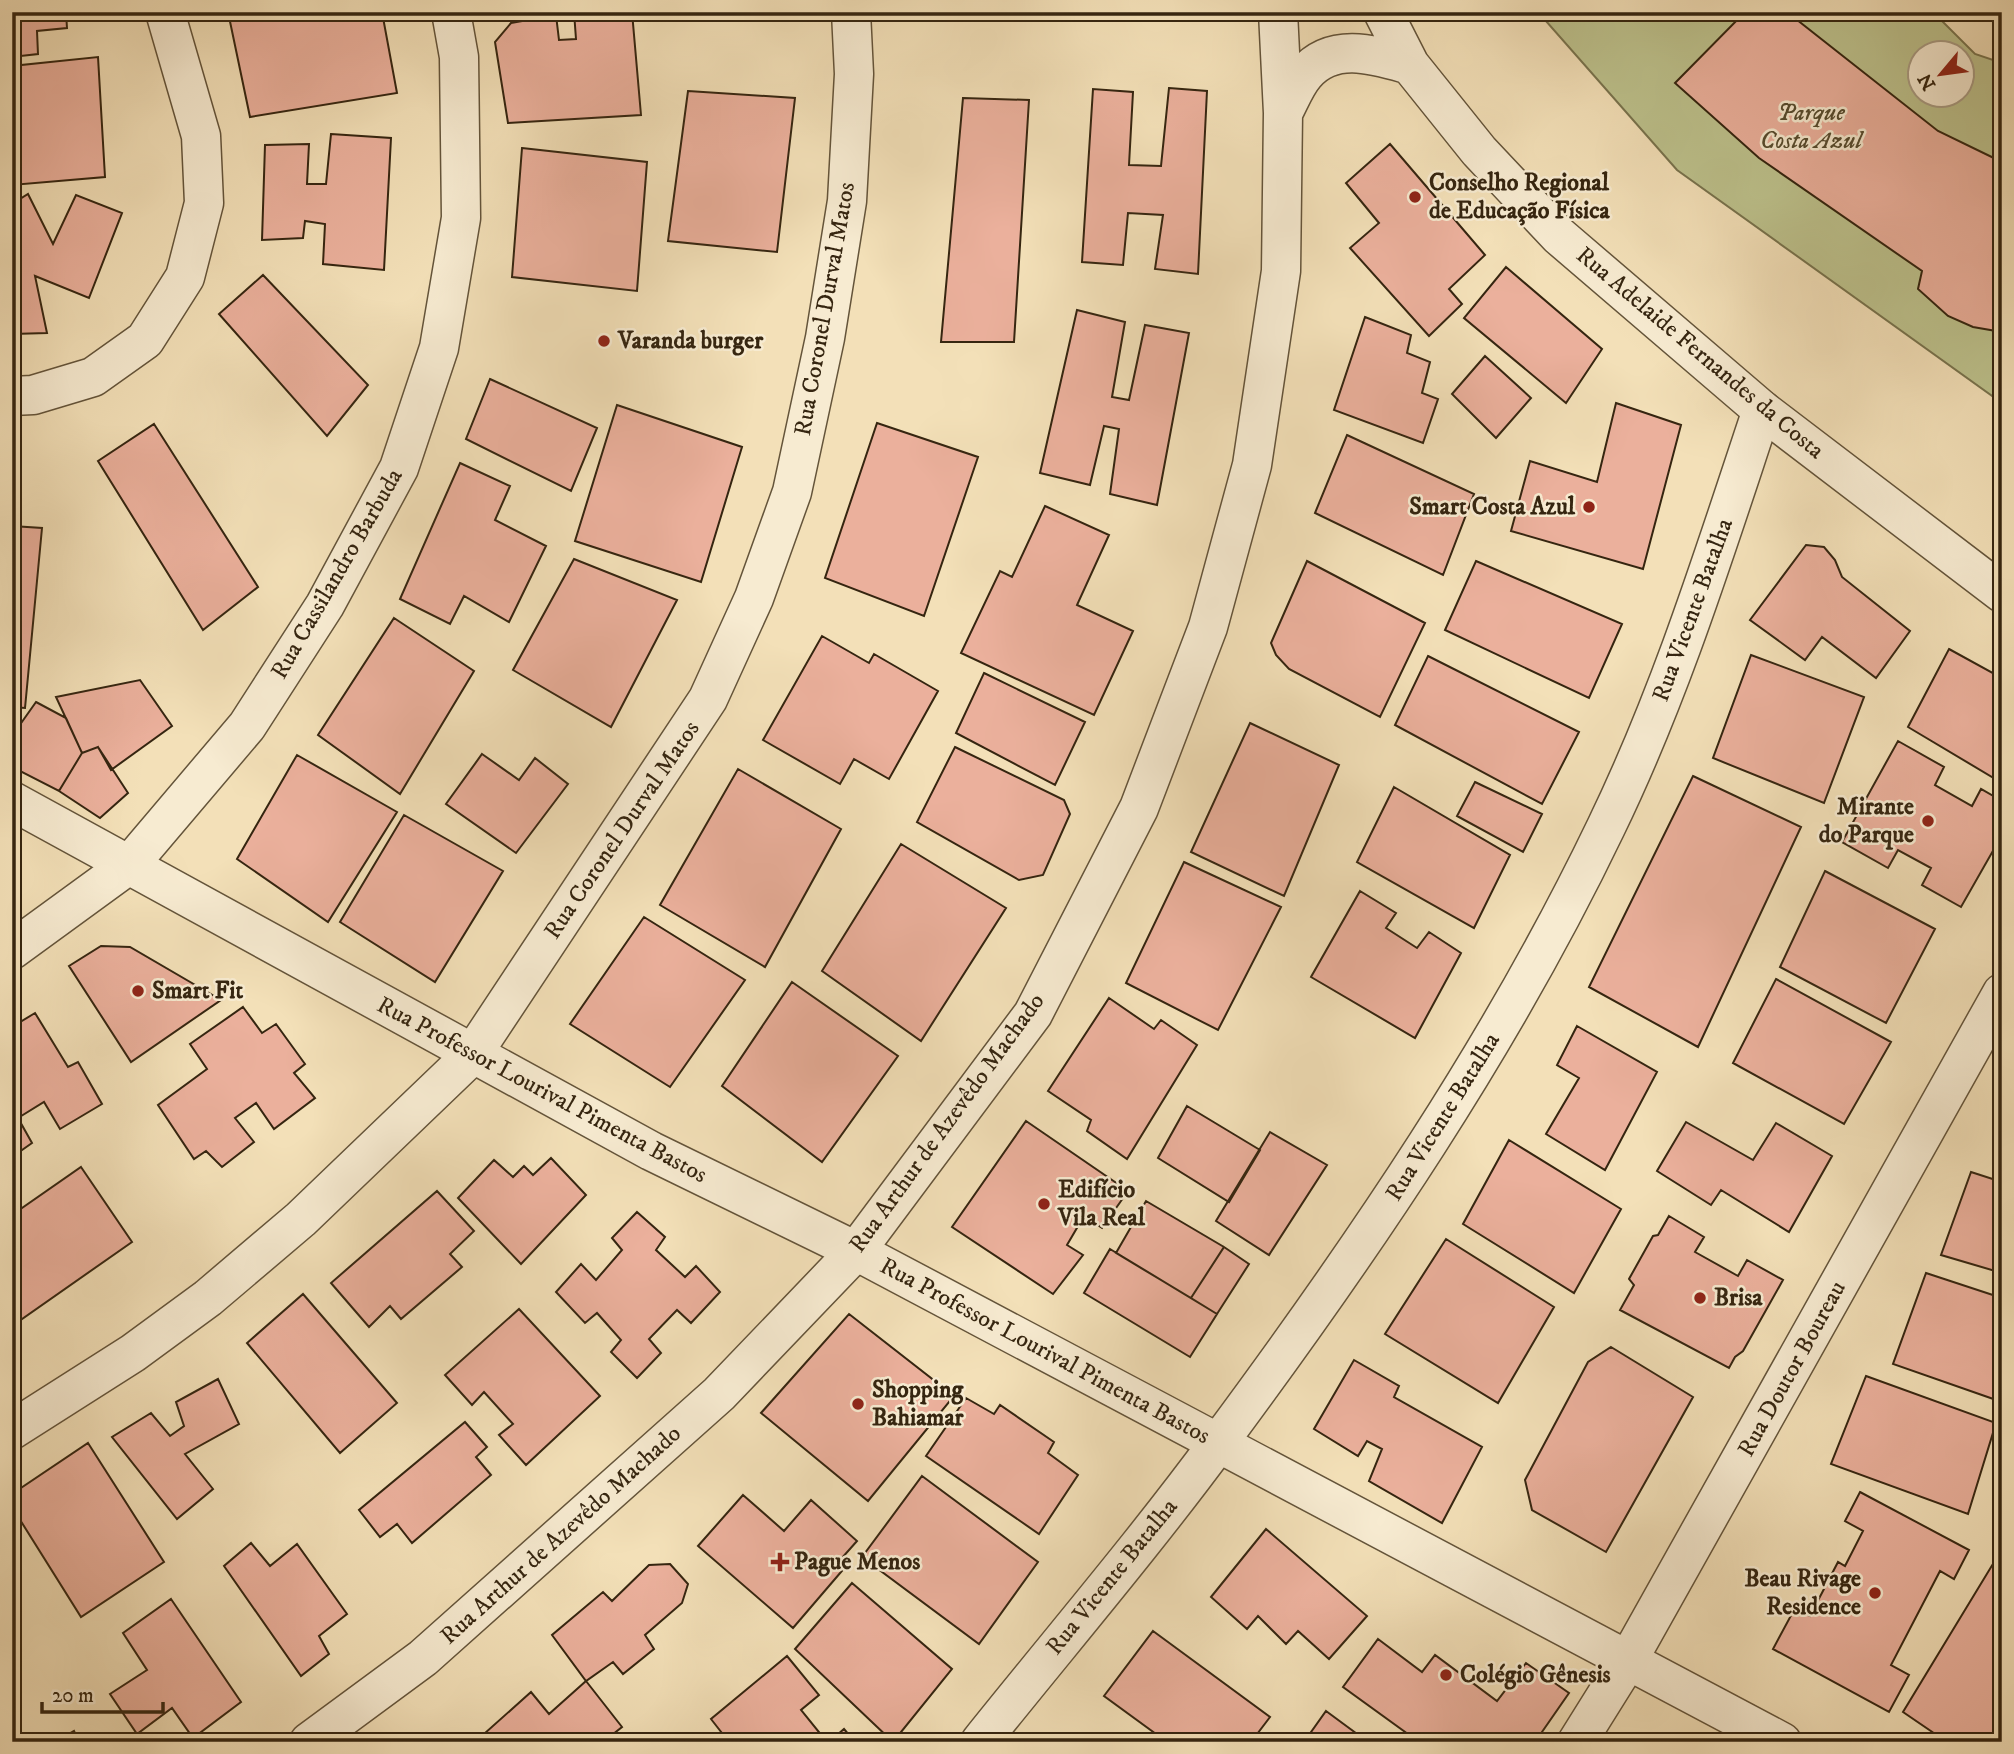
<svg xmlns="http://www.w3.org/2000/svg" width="2014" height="1754" font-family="'IM FELL DW Pica',serif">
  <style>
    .green { fill: #bdc28d; stroke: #79744e; stroke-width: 2; fill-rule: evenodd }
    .building { fill: #ebb09c; stroke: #352510; stroke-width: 2 }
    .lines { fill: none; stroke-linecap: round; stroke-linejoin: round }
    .minor-casing { stroke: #64543a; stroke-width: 41 }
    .tertiary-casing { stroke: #64543a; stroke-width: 41 }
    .minor { stroke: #f7ebd1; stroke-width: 38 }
    .tertiary { stroke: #f7ebd1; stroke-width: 38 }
    .poi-dot { fill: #8f2418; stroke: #f7ebd1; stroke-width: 2.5 }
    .labels { text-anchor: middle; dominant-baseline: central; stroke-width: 5; stroke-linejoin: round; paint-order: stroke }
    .park-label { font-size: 24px; font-style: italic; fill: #574c2f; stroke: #f7ebd1 }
    .poi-label { font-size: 24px; font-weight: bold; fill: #352510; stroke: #f7ebd1; text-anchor: start }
    .street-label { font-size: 24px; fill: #352510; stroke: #f7ebd1 }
  </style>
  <rect width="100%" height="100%" fill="#f3e0b8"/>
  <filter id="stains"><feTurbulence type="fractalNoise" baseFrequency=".00286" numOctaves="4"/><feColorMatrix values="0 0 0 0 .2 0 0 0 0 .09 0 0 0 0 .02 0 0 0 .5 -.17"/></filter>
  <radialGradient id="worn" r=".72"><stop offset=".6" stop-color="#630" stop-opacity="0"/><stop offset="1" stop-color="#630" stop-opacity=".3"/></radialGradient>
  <path class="green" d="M1538,12H1933L1975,54L2002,63V403L1677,170ZM1920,52H1962V94H1920Z"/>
  <path class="building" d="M12,12H66L67,28L37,31L38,54L12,57Z
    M228,12H382L397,93L250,117Z
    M574,12H632L641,115L508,123L495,42L511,23L556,15L559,40L576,39Z
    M912,12H1022V16L913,20Z
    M1745,12H1787L1938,131L2002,162V332L1973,327L1948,316L1918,289L1922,271L1759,158L1675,83Z
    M98,57L105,177L12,185V66Z
    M1169,88L1207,91L1198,274L1155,269L1163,215L1128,213L1123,265L1082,262L1093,89L1133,92L1129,165L1161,166Z
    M688,91L795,98L777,252L668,241Z
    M963,98L1029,100L1014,342H941Z
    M331,134L391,138L384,270L323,264L325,224L305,221L303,238L262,240L265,145L309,144L307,184H326Z
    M1390,144L1485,255L1449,289L1462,304L1429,336L1350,248L1379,223L1346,183Z
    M522,148L647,162L637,291L512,277Z
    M28,194L53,244L76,195L122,213L89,298L35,276L47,333L12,334V204Z
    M1506,267L1602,349L1566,403L1464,318Z
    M263,275L368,385L327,436L219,314Z
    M1077,310L1125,322L1112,397L1129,400L1145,325L1189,333L1157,505L1110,494L1119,429L1104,426L1090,485L1040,473Z
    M1365,317L1411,335L1407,353L1430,362L1422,393L1438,399L1423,443L1334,410Z
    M1485,356L1531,398L1496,438L1452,394Z
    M490,379L597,428L571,491L466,439Z
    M1616,403L1681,425L1643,569L1511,531L1530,461L1597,482Z
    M617,405L742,447L701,582L575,541Z
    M877,423L978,457L924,616L825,578Z
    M154,424L258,587L203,630L98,461Z
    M1347,435L1474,494L1443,575L1315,513Z
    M460,463L510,486L495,520L546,546L509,622L464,596L450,624L400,599Z
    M1045,506L1109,535L1077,605L1133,631L1094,715L961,653L1000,571L1012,577Z
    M12,526L42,528L25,708L12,707Z
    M1806,545L1824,547L1835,560L1842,577L1910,631L1876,678L1822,637L1805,660L1750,620Z
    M574,559L677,600L611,727L513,670Z
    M1307,561L1425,623L1380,717L1289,669L1276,655L1271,643Z
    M1476,561L1622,624L1589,698L1445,630Z
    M394,618L474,671L400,794L318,735Z
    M822,636L869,663L874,654L938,691L889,779L854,759L840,784L763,740Z
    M1949,649L2002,678V783L1908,727Z
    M1751,655L1864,697L1824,803L1713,758Z
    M1428,656L1579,732L1542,804L1395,725Z
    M984,673L1085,722L1055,785L956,733Z
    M140,680L172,726L111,770L98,747L82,753L56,697Z
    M36,702L66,718L82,753L59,791L12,767V736Z
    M1250,723L1339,765L1284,896L1191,852Z
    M1898,741L1944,767L1935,785L1972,806L1981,789L2002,801V835L1961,907L1922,885L1931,868L1898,850L1888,868L1842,842Z
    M98,747L128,793L100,818L59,791L82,753Z
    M955,747L1064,800L1070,814L1043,875L1019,880L917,822Z
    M482,754L519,780L535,758L568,784L516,853L446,804Z
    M297,755L397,812L328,922L237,859Z
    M738,769L841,829L765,967L660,905Z
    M1693,776L1801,827L1698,1047L1589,987Z
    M1475,782L1542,814L1523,852L1457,816Z
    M1394,787L1510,855L1474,928L1357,862Z
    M404,815L503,871L435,982L340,922Z
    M901,844L1006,908L921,1041L822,971Z
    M1184,862L1281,907L1218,1030L1126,983Z
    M1825,871L1935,929L1886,1023L1780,967Z
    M1360,891L1396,913L1386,928L1417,948L1429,932L1461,953L1415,1038L1311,977Z
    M644,917L745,980L670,1087L570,1024Z
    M101,946L130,947L221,1000L131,1062L69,966Z
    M1776,979L1891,1042L1844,1124L1733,1063Z
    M792,982L898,1056L822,1162L722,1086Z
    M1109,998L1154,1029L1161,1020L1197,1045L1127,1159L1087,1131L1091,1120L1048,1091Z
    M243,1007L262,1033L276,1024L305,1064L294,1073L315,1098L274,1129L256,1103L235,1118L254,1142L222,1167L206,1151L194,1159L158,1105L207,1069L190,1044Z
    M35,1013L68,1067L78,1062L102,1104L60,1129L44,1102L18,1118L32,1143L12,1157V1027Z
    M1577,1026L1657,1072L1605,1170L1546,1134L1579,1078L1557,1065Z
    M1187,1106L1260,1150L1229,1202L1158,1158Z
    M1026,1121L1128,1191L1102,1228L1084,1216L1067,1245L1083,1255L1053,1294L952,1227Z
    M1686,1122L1753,1160L1776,1123L1832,1156L1789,1232L1721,1190L1711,1205L1657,1171Z
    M1270,1132L1327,1165L1269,1255L1216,1221Z
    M1509,1140L1621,1209L1574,1293L1463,1224Z
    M551,1158L586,1195L521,1264L458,1198L494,1160L513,1177L524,1166L533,1175Z
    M81,1167L132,1242L12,1326V1215Z
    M1971,1172L2002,1182V1273L1941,1255Z
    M437,1191L474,1231L450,1254L462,1267L401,1319L390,1306L369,1327L331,1283Z
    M1146,1201L1224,1247L1191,1298L1116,1253Z
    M637,1212L665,1237L656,1250L685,1277L696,1266L720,1292L691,1323L677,1310L649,1339L661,1353L637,1378L611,1352L621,1340L597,1313L585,1323L556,1292L581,1264L596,1280L622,1250L612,1238Z
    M1669,1216L1704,1237L1695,1252L1738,1276L1747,1260L1783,1280L1743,1351L1735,1357L1729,1368L1620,1310L1634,1285L1629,1279L1653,1236L1658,1235Z
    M1446,1239L1554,1307L1498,1403L1385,1334Z
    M1224,1247L1249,1264L1217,1314L1191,1298Z
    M1110,1249L1217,1314L1190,1357L1084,1293Z
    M1926,1273L2002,1298V1402L1893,1364Z
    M303,1294L397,1403L340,1453L247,1343Z
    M519,1309L600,1396L526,1465L499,1435L513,1424L484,1392L472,1405L445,1375Z
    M849,1314L954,1396L868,1501L761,1413Z
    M1611,1347L1693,1397L1606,1552L1532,1510L1525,1480L1588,1362Z
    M1354,1360L1399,1386L1394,1397L1482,1447L1442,1523L1369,1481L1382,1449L1367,1441L1358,1456L1314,1429Z
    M1866,1376L1996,1423L1968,1514L1831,1464Z
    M218,1379L239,1424L185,1454L213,1489L177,1519L112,1437L151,1413L170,1436L184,1426L176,1402Z
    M966,1398L994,1414L1000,1405L1054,1442L1048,1453L1078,1475L1039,1534L926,1456Z
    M465,1422L487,1447L476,1457L491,1475L412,1543L397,1524L380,1537L359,1510Z
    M88,1443L164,1562L81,1617L12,1507V1494Z
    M922,1476L1038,1562L979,1644L862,1557Z
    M1860,1492L1969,1550L1954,1579L1940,1571L1891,1665L1909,1675L1889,1712L1773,1649L1795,1608L1810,1616L1838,1562L1845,1566L1863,1531L1845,1521Z
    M743,1495L784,1531L811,1500L857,1541L841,1559L847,1565L793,1628L698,1546Z
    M1266,1529L1367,1616L1329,1659L1298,1631L1286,1644L1258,1616L1247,1629L1211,1597Z
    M251,1543L270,1566L297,1544L347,1614L319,1636L329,1654L301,1676L224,1566Z
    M2002,1549V1742H1947L1903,1712Z
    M670,1564L688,1584L682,1603L645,1635L654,1649L623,1674L613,1662L586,1681L552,1635L603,1592L612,1601L649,1565Z
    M852,1583L952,1669L893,1742L795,1649Z
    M171,1599L241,1702L193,1738L172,1708L137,1734L110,1694L147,1670L123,1633Z
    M1153,1631L1270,1717L1251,1742H1167L1104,1696Z
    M1378,1639L1422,1672L1435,1655L1497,1701L1526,1663L1569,1693L1535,1742H1419L1343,1687Z
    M787,1656L819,1695L801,1710L827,1742H729L711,1719Z
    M586,1681L622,1727L603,1742H475L531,1692L549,1714Z
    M1326,1711L1368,1742H1304Z
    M844,1729L855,1742H829Z
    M74,1731L79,1742H55Z"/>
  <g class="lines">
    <g class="minor-casing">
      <path id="minor" d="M12,396L33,395L93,377L145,340L185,277L204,203L201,136L165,12
        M12,801L651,1151L856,1251L1782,1742
        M12,950L130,864L247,726L325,605L399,468L439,348L461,218L459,57L451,12
        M12,1430L133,1353L208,1298L301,1219L472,1055L708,699L754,598L792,492L825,338L847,201L854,74L851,12
        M980,1742C1060,1642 1143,1545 1219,1442C1363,1248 1501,1046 1606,827C1671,693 1715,551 1762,410
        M1577,1742L1627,1662L2002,993"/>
    </g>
    <g class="tertiary-casing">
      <path id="tertiary" d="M1383,12L1410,65L1479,151L1559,236L1762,410L2002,593
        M1283,113C1290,100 1296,84 1305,74C1333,41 1375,55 1410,65
        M309,1742L423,1658L719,1394L856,1251L1033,1014L1139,808L1208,627L1252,465L1281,271L1283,113L1278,12"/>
    </g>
    <use href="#minor" class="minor"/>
    <use href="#tertiary" class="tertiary"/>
  </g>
  <g class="poi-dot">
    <circle cx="1415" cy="197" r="7"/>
    <circle cx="604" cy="341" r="7"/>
    <circle cx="1589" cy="507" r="7"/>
    <circle cx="1928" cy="821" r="7"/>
    <circle cx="138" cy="991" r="7"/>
    <circle cx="1044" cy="1204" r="7"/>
    <circle cx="1700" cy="1298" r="7"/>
    <circle cx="858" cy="1404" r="7"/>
    <path d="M776.5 1551.5h7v7h7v7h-7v7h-7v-7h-7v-7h7z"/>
    <circle cx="1875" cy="1593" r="7"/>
    <circle cx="1446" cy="1675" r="7"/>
  </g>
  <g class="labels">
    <g class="park-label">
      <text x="1811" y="113">Parque<tspan x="1811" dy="28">Costa Azul</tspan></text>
    </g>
    <g class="poi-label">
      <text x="1429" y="183">Conselho Regional<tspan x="1429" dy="28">de Educação Física</tspan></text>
      <text x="618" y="341">Varanda burger</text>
      <text x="1575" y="507" text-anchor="end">Smart Costa Azul</text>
      <text x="1914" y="807" text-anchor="end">Mirante<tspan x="1914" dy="28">do Parque</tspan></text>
      <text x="152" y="991">Smart Fit</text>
      <text x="1058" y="1190">Edifício<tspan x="1058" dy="28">Vila Real</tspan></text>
      <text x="1714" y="1298">Brisa</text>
      <text x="872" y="1390">Shopping<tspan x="872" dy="28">Bahiamar</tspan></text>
      <text x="794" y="1562">Pague Menos</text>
      <text x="1861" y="1579" text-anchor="end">Beau Rivage<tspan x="1861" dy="28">Residence</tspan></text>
      <text x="1460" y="1675">Colégio Gênesis</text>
    </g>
    <g class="street-label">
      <text transform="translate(825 309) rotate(-80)">Rua Coronel Durval Matos</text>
      <text transform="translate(1700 353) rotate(40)">Rua Adelaide Fernandes da Costa</text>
      <text transform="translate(337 574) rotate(-60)">Rua Cassilandro Barbuda</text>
      <text transform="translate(1693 610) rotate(-70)">Rua Vicente Batalha</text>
      <text transform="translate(622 830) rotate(-56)">Rua Coronel Durval Matos</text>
      <text transform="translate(542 1090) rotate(28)">Rua Professor Lourival Pimenta Bastos</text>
      <text transform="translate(1443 1117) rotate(-58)">Rua Vicente Batalha</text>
      <text transform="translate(947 1123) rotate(-54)">Rua Arthur de Azevêdo Machado</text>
      <text transform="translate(1045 1351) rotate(28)">Rua Professor Lourival Pimenta Bastos</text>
      <text transform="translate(1792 1369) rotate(-61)">Rua Doutor Boureau</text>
      <text transform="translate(561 1535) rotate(-42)">Rua Arthur de Azevêdo Machado</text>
      <text transform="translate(1112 1577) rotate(-51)">Rua Vicente Batalha</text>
    </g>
  </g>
  <rect width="2014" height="1754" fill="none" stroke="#f3e0b8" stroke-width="42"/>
  <rect x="14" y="14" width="1986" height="1726" fill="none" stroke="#352510" stroke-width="3.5"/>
  <rect x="21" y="21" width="1972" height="1712" fill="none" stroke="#352510" stroke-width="2"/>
  <g transform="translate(1941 74) rotate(241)"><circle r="33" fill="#f7ebd1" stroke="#a99c84" stroke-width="2"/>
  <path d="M0-5L12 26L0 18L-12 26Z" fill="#8f2418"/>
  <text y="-10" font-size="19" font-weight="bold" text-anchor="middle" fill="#352510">N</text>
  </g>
  <path d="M42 1702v10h121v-10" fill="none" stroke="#352510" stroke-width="3.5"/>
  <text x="52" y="1702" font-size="21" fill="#352510" stroke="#f7ebd1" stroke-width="5" paint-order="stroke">20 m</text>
  <rect width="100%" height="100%" filter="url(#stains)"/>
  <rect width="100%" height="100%" fill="url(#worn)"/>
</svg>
